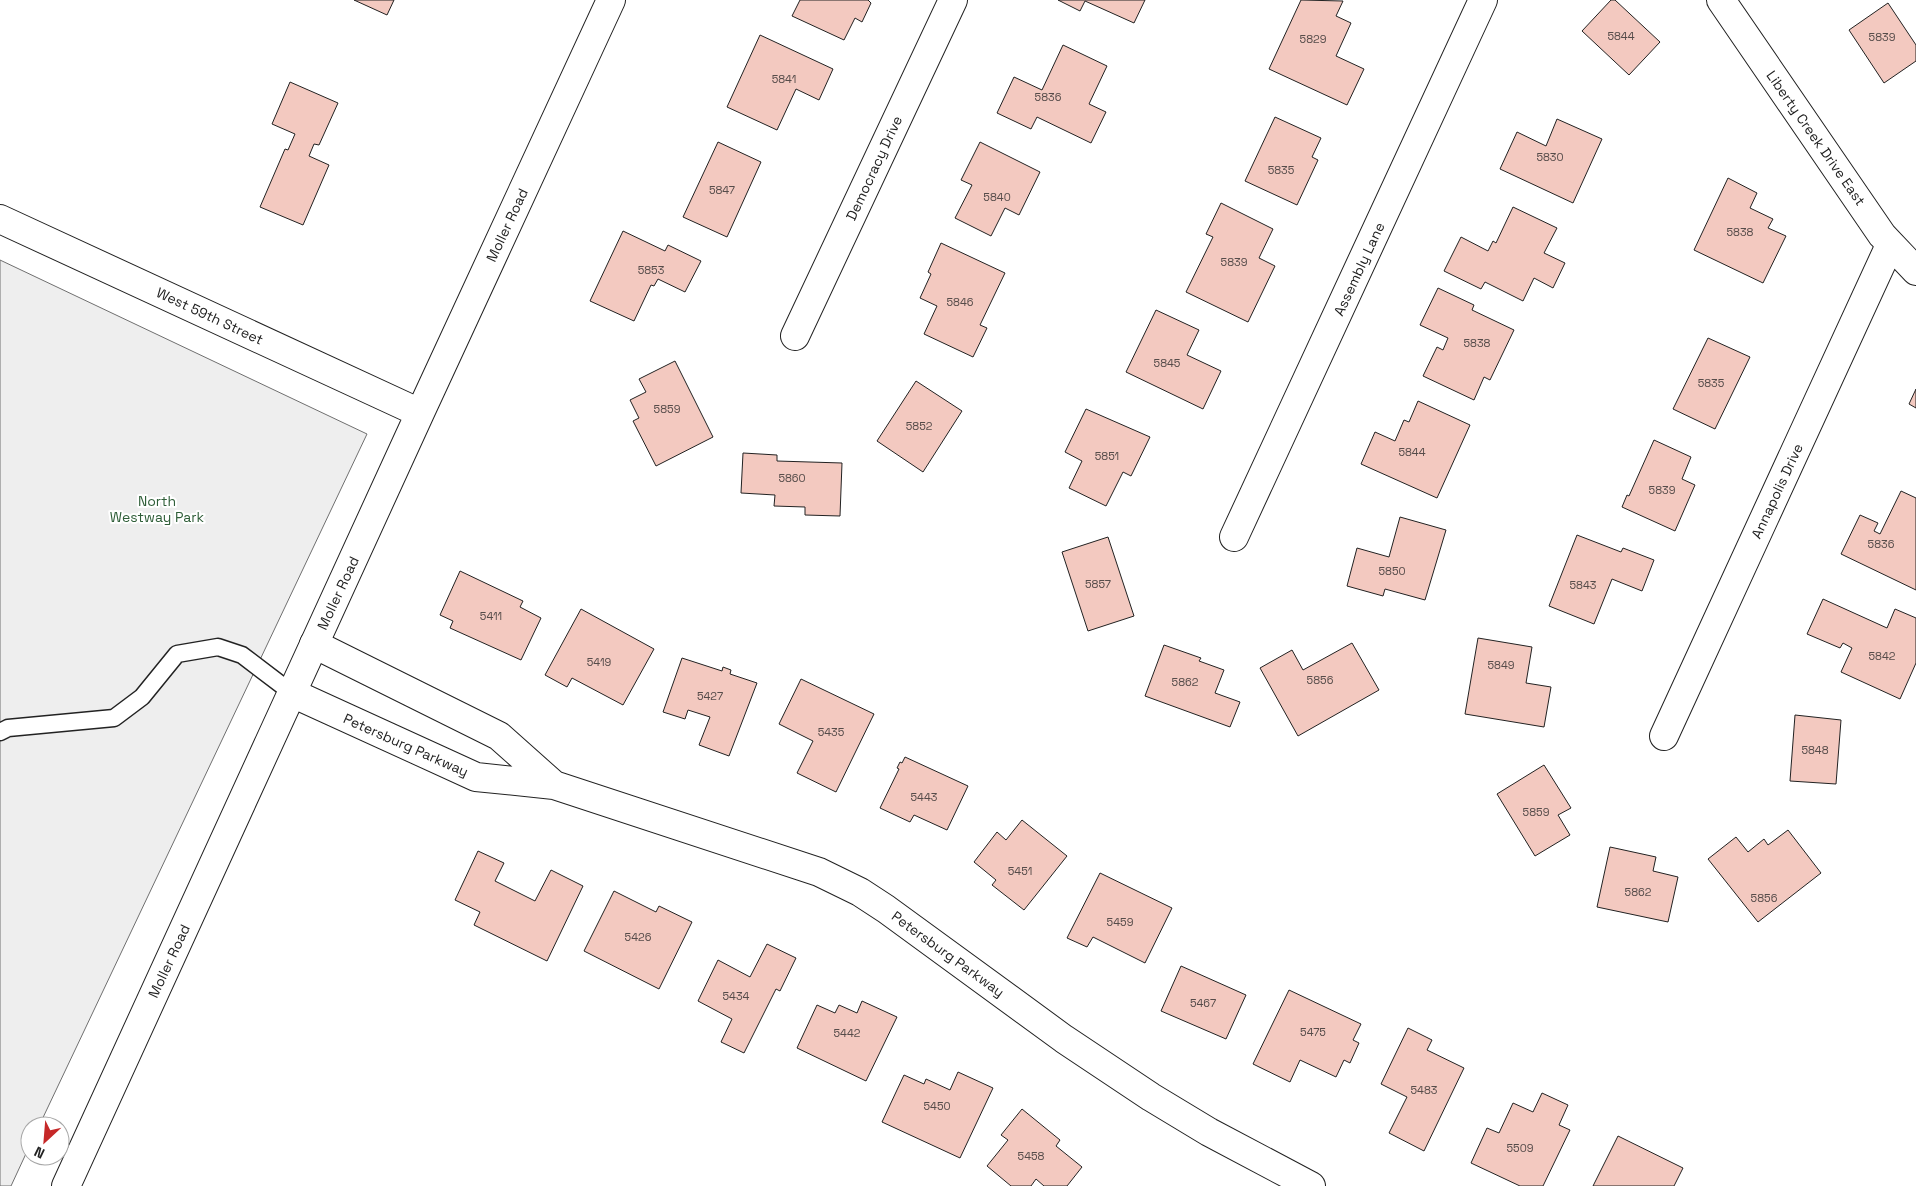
<svg xmlns="http://www.w3.org/2000/svg" width="1916" height="1186" font-family="'Space Grotesk',sans-serif">
  <style>
    .green { fill: #eee; stroke: #6f6f6f }
    .building { fill: #f3c9c0; stroke: #222 }
    .lines { fill: none; stroke-linecap: round; stroke-linejoin: round }
    .lane-casing { stroke: #222; stroke-width: 19 }
    .street-casing { stroke: #222; stroke-width: 30 }
    .secondary-casing { stroke: #222; stroke-width: 30 }
    .lane { stroke: #fff; stroke-width: 16 }
    .street { stroke: #fff; stroke-width: 28 }
    .secondary { stroke: #fff; stroke-width: 28 }
    .labels { text-anchor: middle; dominant-baseline: central; stroke-width: 4; stroke-linejoin: round; paint-order: stroke }
    .number-label { font-size: 11px; fill: #564c4a }
    .street-label { font-size: 14px; fill: #222; stroke: #fff }
    .park-label { font-size: 14px; fill: #2f5e38; stroke: #fff }
  </style>
  <rect width="100%" height="100%" fill="#fff"/>
  <path class="green" d="M0,260L367,434L39,1126H30V1145L11,1186H0Z"/>
  <path class="building" d="M354,0H394L387,15Z
    M800,0H868L871,3L862,22L855,18L844,40L792,16Z
    M1058,0H1145L1134,23L1085,1L1080,11Z
    M1301,0L1343,1L1336,16L1351,23L1336,56L1364,69L1347,105L1269,69Z
    M1611,0H1615L1660,42L1629,75L1582,31Z
    M1888,3L1916,45V61L1884,83L1849,30Z
    M760,35L833,69L819,100L796,89L777,130L727,107Z
    M1063,45L1107,66L1089,104L1106,112L1091,143L1037,117L1031,129L997,113L1014,77L1042,90Z
    M290,82L338,103L319,145L314,144L309,156L329,165L303,225L260,207L285,149L288,150L295,134L272,124Z
    M1275,117L1321,138L1312,157L1318,160L1297,205L1245,181Z
    M1557,119L1602,139L1573,203L1500,169L1517,132L1546,146Z
    M718,142L761,162L727,237L683,217Z
    M980,142L1040,172L1019,215L1005,208L991,236L955,218L972,185L961,180Z
    M1728,178L1757,193L1750,208L1773,219L1768,228L1786,236L1763,283L1694,250Z
    M1221,203L1273,229L1259,258L1275,266L1248,322L1186,292L1213,237L1206,234Z
    M1513,207L1557,228L1544,253L1565,263L1553,288L1534,278L1523,301L1485,282L1481,289L1444,271L1461,237L1488,251L1493,241L1496,243Z
    M623,231L665,251L668,245L701,261L685,292L658,279L654,286L651,285L634,321L590,301Z
    M941,243L1005,273L980,325L987,328L973,357L924,334L937,306L920,298L931,274L928,272Z
    M1438,288L1474,305L1472,310L1514,330L1490,380L1484,377L1474,400L1423,376L1437,347L1443,350L1448,338L1420,325Z
    M1156,310L1199,330L1187,355L1221,371L1203,409L1126,372Z
    M1708,338L1750,357L1715,429L1673,409Z
    M675,361L713,437L656,466L633,421L639,418L630,400L646,392L639,379Z
    M916,381L962,411L923,472L877,441Z
    M1916,389V408L1909,404Z
    M1418,401L1470,425L1437,498L1361,464L1375,432L1395,441L1404,420L1409,422Z
    M1086,409L1150,437L1131,476L1123,472L1106,506L1069,488L1082,461L1065,452Z
    M1654,440L1691,457L1682,479L1695,485L1675,531L1622,507L1627,495L1629,496Z
    M743,453L777,455V461L842,463L840,516L805,515V507L774,506L775,495L741,493Z
    M1901,491L1916,498V590L1841,554L1860,515L1878,523L1874,531L1880,534Z
    M1400,517L1446,530L1425,600L1385,589L1383,596L1347,586L1357,548L1389,557Z
    M1577,535L1621,552L1623,548L1654,560L1642,591L1612,579L1594,624L1549,606Z
    M1108,537L1134,616L1088,631L1062,552Z
    M460,571L523,601L520,607L541,618L521,660L450,628L453,621L440,615Z
    M1823,599L1887,628L1895,609L1916,618V663L1900,699L1841,672L1852,648L1843,643L1840,648L1807,634Z
    M581,609L654,649L623,705L572,678L567,687L545,675Z
    M1478,638L1532,647L1526,683L1551,687L1544,727L1465,714Z
    M1352,643L1379,690L1298,736L1260,668L1292,650L1303,670Z
    M1164,645L1201,658L1199,661L1224,670L1215,693L1240,702L1230,727L1145,696Z
    M682,658L722,671L723,667L731,670L730,674L757,683L729,756L699,745L710,717L688,710L685,719L663,712Z
    M801,679L874,714L836,792L797,773L813,741L779,724Z
    M1795,715L1841,720L1836,784L1790,781Z
    M905,757L968,786L947,830L914,815L910,822L880,808L899,769L897,768L900,762L902,763Z
    M1544,765L1571,808L1558,815L1570,835L1535,856L1497,794Z
    M1022,820L1067,856L1024,910L992,885L996,880L974,862L997,832L1006,840Z
    M1788,830L1821,873L1758,922L1708,859L1736,837L1748,852L1764,839L1768,845Z
    M1610,847L1656,857L1653,871L1678,877L1668,922L1597,907Z
    M478,851L504,863L495,881L535,901L551,870L583,886L547,961L474,925L480,912L455,900Z
    M1100,873L1172,908L1145,963L1093,937L1087,947L1067,938Z
    M614,891L656,912L659,906L692,922L659,989L584,951Z
    M767,944L796,958L780,991L776,989L744,1053L721,1042L732,1019L698,1001L718,960L750,977Z
    M1181,966L1246,995L1226,1039L1161,1011Z
    M1289,990L1361,1024L1353,1040L1359,1043L1350,1063L1344,1060L1336,1077L1300,1060L1290,1082L1253,1064Z
    M862,1001L897,1017L866,1081L797,1048L817,1005L835,1013L839,1005L857,1013Z
    M1408,1028L1432,1040L1427,1050L1464,1068L1424,1151L1389,1133L1407,1097L1381,1084Z
    M958,1072L993,1088L960,1158L882,1122L904,1075L924,1084L926,1079L950,1090Z
    M1542,1093L1568,1105L1559,1125L1570,1130L1543,1186H1520L1471,1163L1487,1128L1499,1133L1513,1103L1533,1112Z
    M1022,1109L1060,1140L1056,1146L1082,1167L1067,1186H1044L1036,1179L1031,1186H1011L987,1166L1008,1140L1001,1135Z
    M1618,1136L1683,1168L1674,1186H1593Z"/>
  <g class="lines">
    <g class="lane-casing">
      <path id="lane" d="M0,732L8,728L114,718L142,697L177,654L218,647L242,655L292,693"/>
    </g>
    <g class="street-casing">
      <path id="street" d="M1721,0L1882,235L1916,271
        M795,336L953,0
        M1234,537L1483,0
        M314,644L499,736L554,785
        M292,693L476,777L554,785L819,872L860,892L886,909L1064,1039L1151,1097L1209,1132L1311,1186
        M1664,736L1890,245"/>
    </g>
    <g class="secondary-casing">
      <path id="secondary" d="M0,219L420,413
        M66,1186L420,413L611,0"/>
    </g>
    <use href="#lane" class="lane"/>
    <use href="#street" class="street"/>
    <use href="#secondary" class="secondary"/>
  </g>
  <g class="labels">
    <g class="number-label">
      <text x="1621" y="36">5844</text>
      <text x="1882" y="37">5839</text>
      <text x="1313" y="39">5829</text>
      <text x="784" y="79">5841</text>
      <text x="1048" y="97">5836</text>
      <text x="1550" y="157">5830</text>
      <text x="1281" y="170">5835</text>
      <text x="722" y="190">5847</text>
      <text x="997" y="197">5840</text>
      <text x="1740" y="232">5838</text>
      <text x="1234" y="262">5839</text>
      <text x="651" y="270">5853</text>
      <text x="960" y="302">5846</text>
      <text x="1477" y="343">5838</text>
      <text x="1167" y="363">5845</text>
      <text x="1711" y="383">5835</text>
      <text x="667" y="409">5859</text>
      <text x="919" y="426">5852</text>
      <text x="1412" y="452">5844</text>
      <text x="1107" y="456">5851</text>
      <text x="792" y="478">5860</text>
      <text x="1662" y="490">5839</text>
      <text x="1881" y="544">5836</text>
      <text x="1392" y="571">5850</text>
      <text x="1098" y="584">5857</text>
      <text x="1583" y="585">5843</text>
      <text x="491" y="616">5411</text>
      <text x="1882" y="656">5842</text>
      <text x="599" y="662">5419</text>
      <text x="1501" y="665">5849</text>
      <text x="1320" y="680">5856</text>
      <text x="1185" y="682">5862</text>
      <text x="710" y="696">5427</text>
      <text x="831" y="732">5435</text>
      <text x="1815" y="750">5848</text>
      <text x="924" y="797">5443</text>
      <text x="1536" y="812">5859</text>
      <text x="1020" y="871">5451</text>
      <text x="1638" y="892">5862</text>
      <text x="1764" y="898">5856</text>
      <text x="1120" y="922">5459</text>
      <text x="638" y="937">5426</text>
      <text x="736" y="996">5434</text>
      <text x="1203" y="1003">5467</text>
      <text x="1313" y="1032">5475</text>
      <text x="847" y="1033">5442</text>
      <text x="1424" y="1090">5483</text>
      <text x="937" y="1106">5450</text>
      <text x="1520" y="1148">5509</text>
      <text x="1031" y="1156">5458</text>
    </g>
    <g class="street-label">
      <text transform="translate(1816 138) rotate(55)">Liberty Creek Drive East</text>
      <text transform="translate(874 168) rotate(-65)">Democracy Drive</text>
      <text transform="translate(507 225) rotate(-65)">Moller Road</text>
      <text transform="translate(1359 269) rotate(-65)">Assembly Lane</text>
      <text transform="translate(210 316) rotate(25)">West 59th Street</text>
      <text transform="translate(1777 491) rotate(-65)">Annapolis Drive</text>
      <text transform="translate(338 593) rotate(-65)">Moller Road</text>
      <text transform="translate(406 745) rotate(24)">Petersburg Parkway</text>
      <text transform="translate(948 954) rotate(36)">Petersburg Parkway</text>
      <text transform="translate(169 961) rotate(-65)">Moller Road</text>
    </g>
    <g class="park-label">
      <text x="157" y="501">North<tspan x="157" dy="16">Westway Park</tspan></text>
    </g>
  </g>
  <g transform="translate(45 1141) rotate(206)"><circle r="24" fill="#ffffff" stroke="#a7a7a7"/>
  <path d="M0-4L9 19L0 12L-9 19Z" fill="#c62828"/>
  <text y="-8" font-size="14" font-weight="bold" text-anchor="middle" fill="#222222">N</text>
  </g>
</svg>
